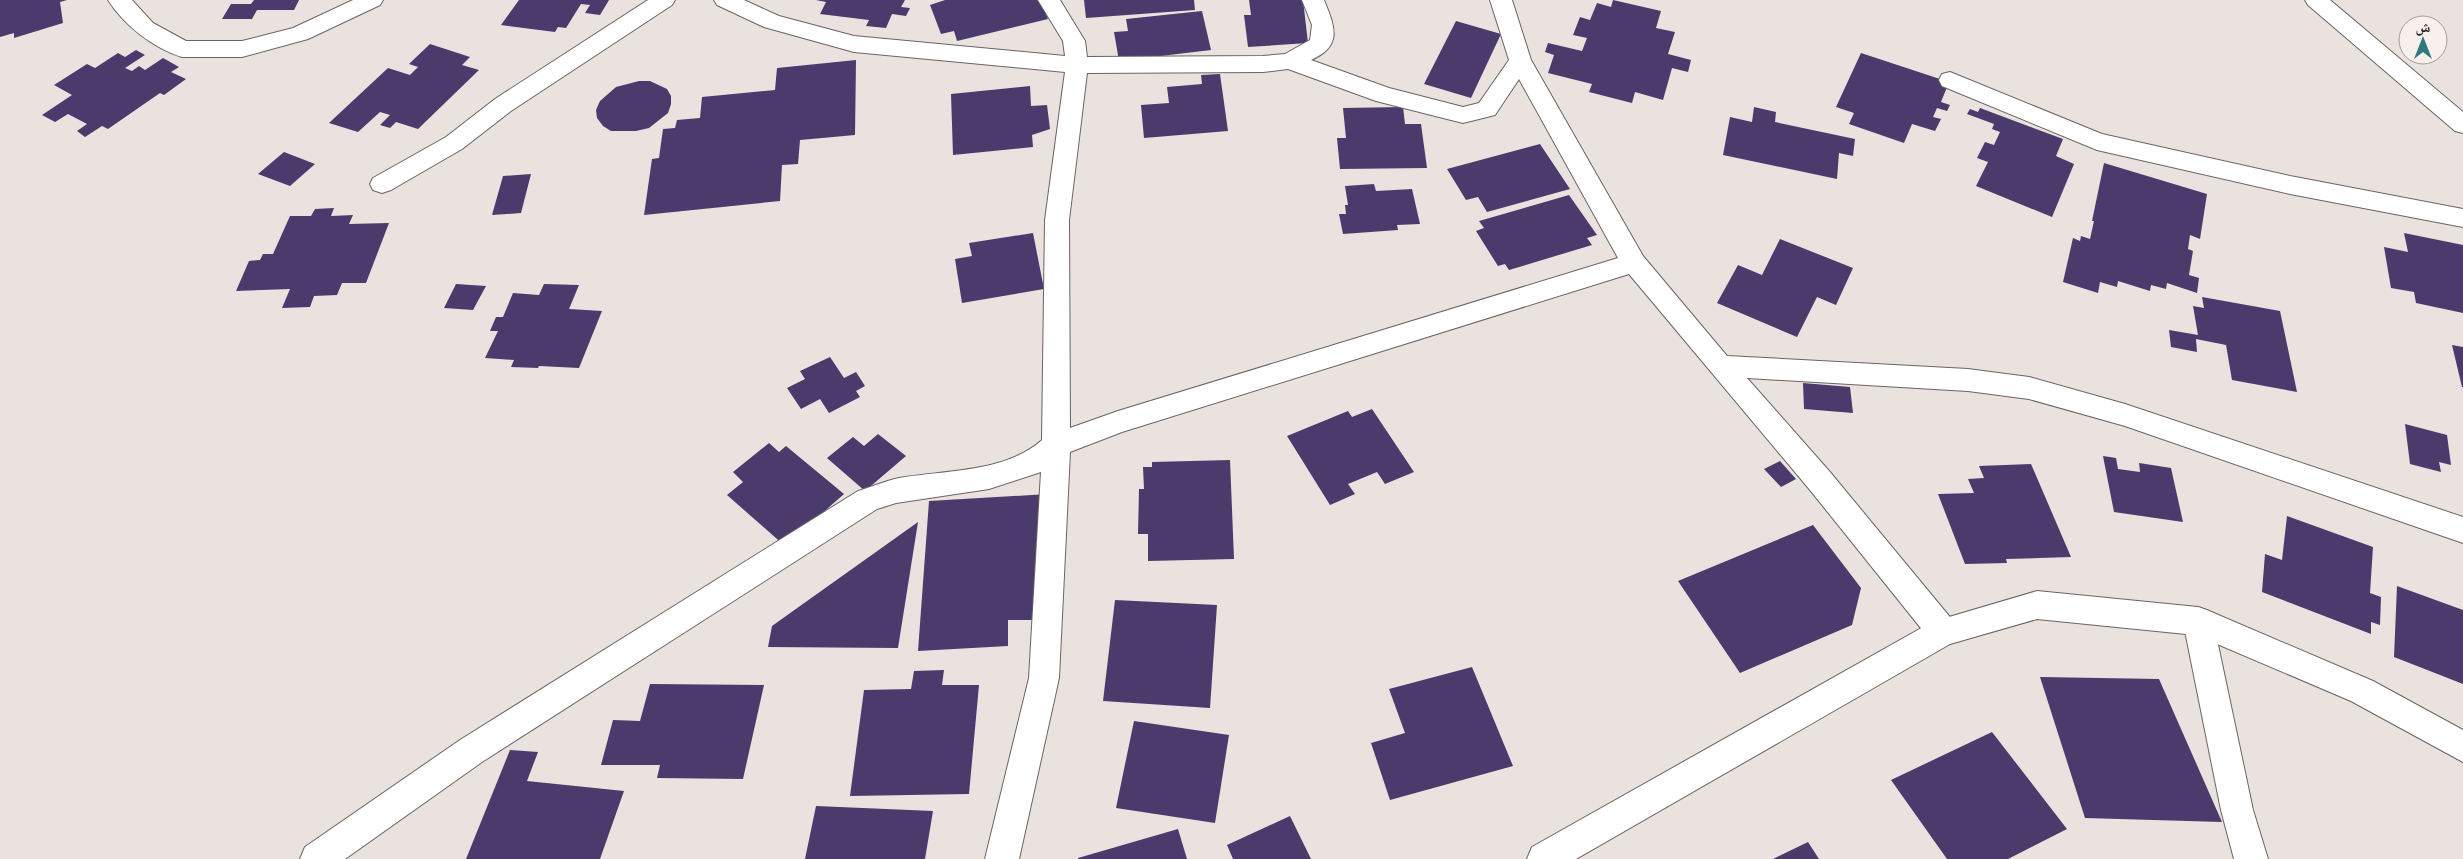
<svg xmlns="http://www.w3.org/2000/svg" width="2463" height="859" font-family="Figtree,'Noto Naskh Arabic',sans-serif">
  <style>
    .building { fill: #4b3a6c }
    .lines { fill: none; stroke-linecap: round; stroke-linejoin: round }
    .street-casing { stroke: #6a6461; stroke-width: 2 }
    .secondary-casing { stroke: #6a6461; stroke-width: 2 }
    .street { fill: #fff; fill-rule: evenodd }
    .secondary { fill: #fff; fill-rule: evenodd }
  </style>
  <rect width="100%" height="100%" fill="#eae2df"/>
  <path class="building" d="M0,0H67L60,2L63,23L14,38V33L0,37Z
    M254,0H299L294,10H257L252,19H222L231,4H251Z
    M519,0H609L600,15L585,13L590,5L581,4L566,28L558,27L555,32L501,25Z
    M816,0H905L901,7L910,8L906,16L892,14L886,28L866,26L869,20L820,14L826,2Z
    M945,0H1040L1048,19L957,41L954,31L941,34L930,5Z
    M1084,0H1194L1195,10L1086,18Z
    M1249,0H1303L1308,43L1248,47L1244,15H1251Z
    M1613,0L1661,11L1656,28L1675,32L1668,54L1691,60L1688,72L1672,68L1663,100L1635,92L1632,103L1589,92L1592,84L1548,73L1554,55L1545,52L1548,43L1582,51L1587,38L1573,35L1580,17L1590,20L1597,3L1611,7Z
    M1202,11L1211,50L1119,61L1114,32L1128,31L1126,19Z
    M1456,21L1501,34L1471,98L1424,84Z
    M430,44L470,57L462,65L479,70L418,129L396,122L390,128L380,125L390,115L380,112L358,132L329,123L388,68L410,75L418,67L409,64Z
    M136,50L145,55L125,68L132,71L139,66L145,70L163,58L179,67L171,72L186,79L164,95L160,93L108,129L102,126L85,137L77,131L87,124L68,114L55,122L42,115L72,95L54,85L87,64L95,68L118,53L125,57Z
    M1861,53L1949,82L1941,102L1950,105L1947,111L1937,108L1933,117L1941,119L1935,131L1912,124L1904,143L1849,124L1854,113L1836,107Z
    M856,60L855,135L800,140L798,164L782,165L780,201L644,215L652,159L659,158L663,129L675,128L677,120L700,118L702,97L775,90L777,68Z
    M1220,74L1228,131L1144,138L1141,105L1169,103L1167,87L1202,84L1201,75Z
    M639,81H650L667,89L671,96V104L668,113L649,128L636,131H611L603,126L597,118L596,110L600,101L616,87Z
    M1030,86L1031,106L1047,105L1050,129L1032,135L1033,147L953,155L951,94Z
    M1403,107L1405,124H1421L1427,168L1340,169L1337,138H1346L1343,108Z
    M1754,107L1776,112L1775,122L1855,139L1853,156L1839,153L1837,179L1723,155L1730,117L1752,122Z
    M1980,108L2063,139L2056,156L2074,164L2052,217L1976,186L1988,162L1977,158L1985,142L1994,145L2000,132L1992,129L1994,124L1967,114L1970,109L1978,112Z
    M1540,144L1570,189L1487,212L1478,197L1466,200L1447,169Z
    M284,152L315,164L290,186L258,174Z
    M2104,163L2207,194L2200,239L2190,235L2188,249L2193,251L2189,275L2199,278L2197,293L2167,283L2166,289L2151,285L2150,291L2118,281L2117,287L2100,282L2098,293L2063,282L2073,238L2080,241L2081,236L2090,239L2094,221H2092Z
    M531,174L521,213L492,215L503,176Z
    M1374,184L1376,191L1412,189L1420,224L1397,225L1398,230L1343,234L1339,214H1346L1345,205H1348L1345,186Z
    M1569,195L1597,235L1587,238L1592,245L1509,270L1505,264L1498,266L1476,231L1484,228L1479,221Z
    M334,208L331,216L353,215L349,224L389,223L366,283H342L337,295L314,296L310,307L282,308L290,289L236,291L249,261L260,260L263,254H273L290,216H311L315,209Z
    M1033,233L1044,289L962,303L955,259L972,256L969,243Z
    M2404,233L2463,245V313L2416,303L2414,292L2391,288L2384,247L2408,252Z
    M1780,239L1853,268L1836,305L1817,297L1797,337L1717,303L1738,265L1762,275Z
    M456,284L486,286L473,310L444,308Z
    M544,284L579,285L569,309L602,311L579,368L539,366L538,368L511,367L514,360L485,358L498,331H490L496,317H503L513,293L539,295Z
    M2202,297L2280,311L2297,392L2232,380L2226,345L2196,339L2197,352L2171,347L2169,330L2198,335L2193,306L2204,308Z
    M2452,345L2463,347V387H2462Z
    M830,357L844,378L856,372L865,386L856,391L860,397L829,413L820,399L801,409L787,388L805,379L800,371Z
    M1803,383L1850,387L1853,413L1804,409Z
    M1372,409L1414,472L1385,484L1377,472L1348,484L1355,494L1330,505L1287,436L1348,411L1352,417Z
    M2405,424L2447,435L2451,465L2439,462L2441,472L2410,464Z
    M878,434L906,456L865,491L827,458L853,437L864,446Z
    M769,443L779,452L786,446L844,494L785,546L727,495L743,482L733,472Z
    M2103,456L2116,458L2118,469L2140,472L2139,463L2171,468L2183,522L2114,512Z
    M1230,460L1234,559L1148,561V534H1138L1139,489H1144L1143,467H1152V462Z
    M1780,461L1796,479L1781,487L1764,469Z
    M2031,464L2071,557L2006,559L2007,563L1965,564L1938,494L1974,493L1968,479L1984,478L1979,466Z
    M1048,494L1037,620H1008V646L918,651L929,501Z
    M2287,516L2373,547L2370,593L2381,597L2380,625L2371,622V634L2262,592L2265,554L2282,560Z
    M918,522L898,648L768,647L772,626Z
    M1813,525L1861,588L1852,625L1740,673L1678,581Z
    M2397,586L2463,610V684L2394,657Z
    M1115,600L1217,605L1210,708L1103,701Z
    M1472,667L1513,766L1390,800L1371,743L1405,733L1389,689Z
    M944,670L942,685H979L969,794L850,796L864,690L911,689L914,671Z
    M2040,677L2159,679L2222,822L2085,818Z
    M650,684L764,685L743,779L657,778L660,765H601L613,720L640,721Z
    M1134,721L1229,735L1215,823L1116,808Z
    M1992,732L2067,829L2008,859H1947L1891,780Z
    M510,750L538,752L527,781L624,791L600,859H466Z
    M816,806L933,811L925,859H805Z
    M1290,816L1311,859H1233L1227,845Z
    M1178,829L1187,859H1078V858Z
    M1808,842L1819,859H1773Z"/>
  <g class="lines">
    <g class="street-casing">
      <path id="street" d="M108,0H132L153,23L186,41H242L293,28L353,0H383L380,5L308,39L242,57H182C153,48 124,25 108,0Z
        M648,0H675L672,5L511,111L462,149L391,190L382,193L373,190L370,184L373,178L446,137L495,99Z
        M714,0H744L779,16L854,36L1065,56L1063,41L1038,0H1060L1085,41L1087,57L1263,56L1285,54L1310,40L1312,25L1302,0H1324C1335,27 1343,46 1311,60L1389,88L1463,107L1479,103L1509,60L1490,0H1512L1531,60L1643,256L1727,356L1968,369L2029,377L2125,404L2463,517V543L2125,426L2029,399L1968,391L1747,378L1830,472L1954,622L1958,632L1954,642L1943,646L1932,642L1810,490L1629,274L1122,432L1070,452L1059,678L1019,859H985L1029,678L1041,472L989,489L896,503L877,509L482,762L345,859H300L305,847L460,740L858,491C871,487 885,481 899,478C945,470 1005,473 1042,440L1045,220L1065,72L854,52L764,27L717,5ZM1288,69L1376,101L1463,123L1495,115L1519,79L1618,258L1118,411L1070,428L1069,220L1087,73L1263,72Z
        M2305,0H2330L2463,112V133L2455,131L2308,5Z
        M1950,72L2102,134L2290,176L2463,209V227L2290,194L2097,150L1942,86L1939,80L1942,74Z
        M2198,607L2209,611L2213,621L2253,810L2268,859H2234L2221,810L2183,621L2187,611Z"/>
    </g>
    <g class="secondary-casing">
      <path id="secondary" d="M2037,591L2198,607L2209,611L2373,681L2463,730V762L2351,701L2196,635L2037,619L1950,644L1576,859H1527L1532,847L1932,622Z"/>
    </g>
    <use href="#street" class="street"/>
    <use href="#secondary" class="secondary"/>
  </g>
  <g transform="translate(2423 40)"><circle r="24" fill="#f7f0ec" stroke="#a39e9b"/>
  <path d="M0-4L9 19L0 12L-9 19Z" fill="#307882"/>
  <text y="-8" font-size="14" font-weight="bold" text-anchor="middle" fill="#262422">ش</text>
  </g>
</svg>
